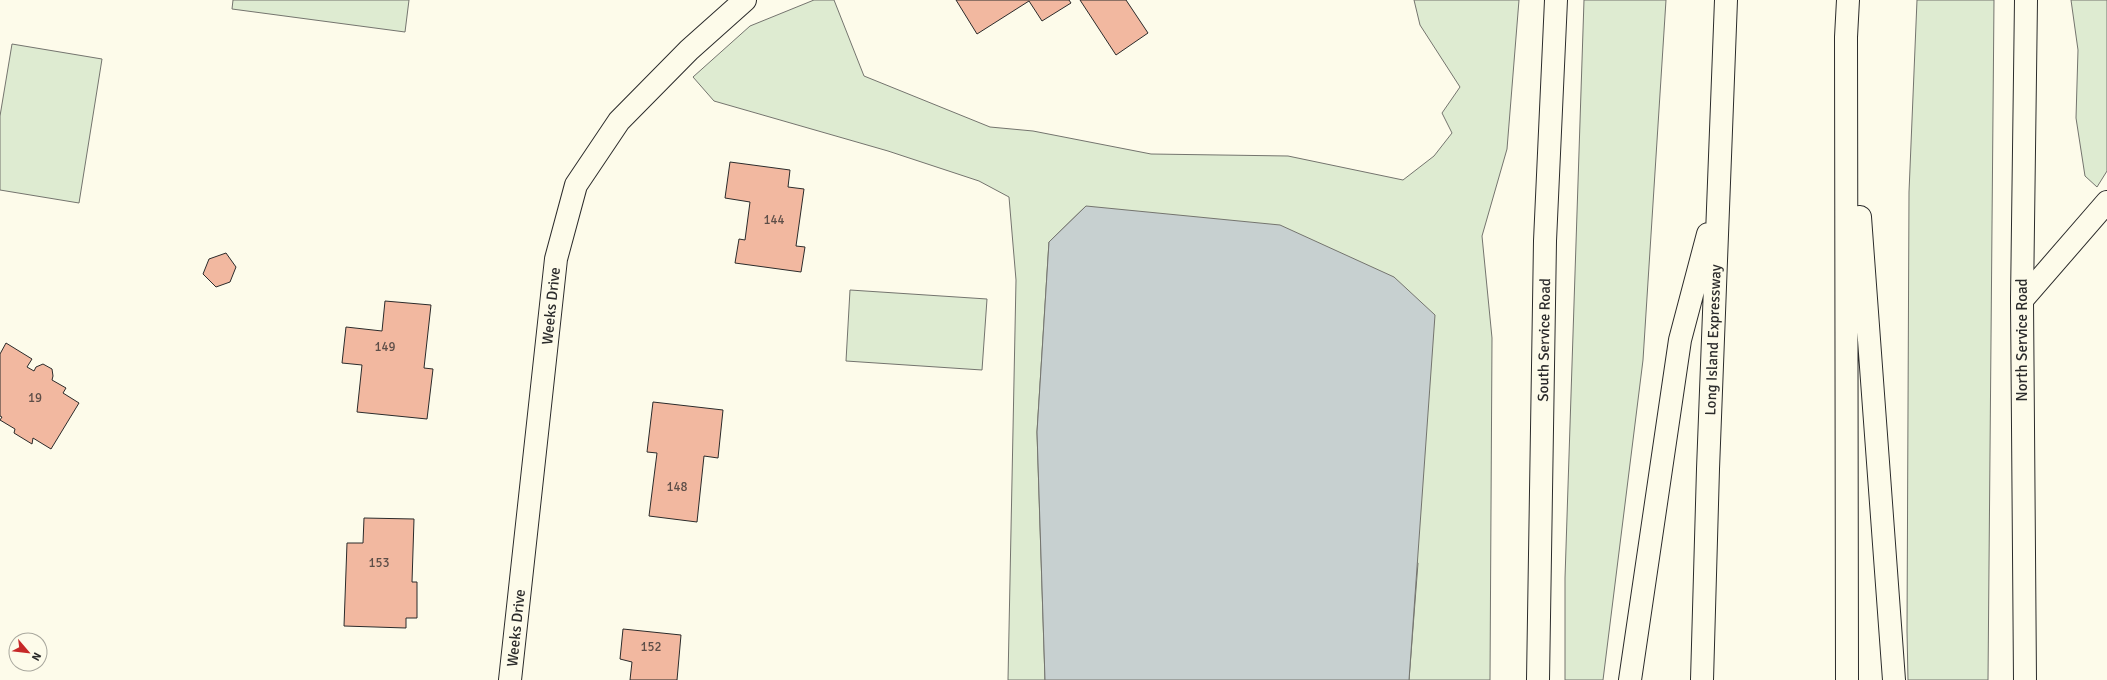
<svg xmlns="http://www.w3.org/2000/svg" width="2107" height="680" font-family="Signika,sans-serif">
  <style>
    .green { fill: #deebd1; stroke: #74746e }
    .water { fill: #c7d0d0; stroke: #74746e }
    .building { fill: #f2b8a0; stroke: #2b2b2b }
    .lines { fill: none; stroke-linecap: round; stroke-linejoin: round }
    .minor-casing { stroke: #2b2b2b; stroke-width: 24 }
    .secondary-casing { stroke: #2b2b2b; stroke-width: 24 }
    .motorway-casing { stroke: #2b2b2b; stroke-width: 24 }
    .minor { stroke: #fdfbea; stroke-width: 22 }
    .secondary { stroke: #fdfbea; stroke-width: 22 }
    .motorway { stroke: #fdfbea; stroke-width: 22 }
    .labels { text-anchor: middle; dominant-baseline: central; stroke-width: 3; stroke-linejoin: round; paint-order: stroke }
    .number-label { font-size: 13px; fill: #5d4e48 }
    .street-label { font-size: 15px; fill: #2b2b2b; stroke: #fdfbea }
  </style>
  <rect width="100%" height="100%" fill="#fdfbea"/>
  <path class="green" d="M233,0H409L405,32L232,9Z
    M814,0H834L864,76L990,127L1033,131L1151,154L1288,156L1403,180L1434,156L1452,133L1442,113L1460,87L1420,25L1414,0H1519L1507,149L1482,236L1492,338L1490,680H1409L1418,563L1086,206L1049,242L1037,432L1045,680H1008L1016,280L1009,197L979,181L888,151L714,101L693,77L750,26Z
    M1584,0H1666L1643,360L1603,680H1565V578Z
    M1917,0H1994L1988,680H1908L1907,631L1909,192Z
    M2071,0H2107V171L2097,187L2085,176L2076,118L2078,50Z
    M12,44L102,59L79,203L0,190V116Z
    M850,290L987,299L982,370L846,361Z"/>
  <path class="water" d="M1086,206L1280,225L1394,277L1435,315L1409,680H1045L1037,432L1049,242Z"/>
  <path class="building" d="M956,0H1069L1071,3L1042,21L1029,1L977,34Z
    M1080,0H1126L1148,33L1116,55Z
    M730,162L790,170L788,187L804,189L796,246L805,247L801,272L735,263L739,239L745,240L750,202L725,198Z
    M226,253L236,267L230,282L216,287L203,274L209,259Z
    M385,301L431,305L424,368L433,369L427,419L357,412L362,365L342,363L346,327L382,331Z
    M6,343L32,359L27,367L34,371L36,367L43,364L52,369L53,376L52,380L66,388L63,393L79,403L51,449L33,438L32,444L14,433L15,429L0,420L2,417L0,416V354Z
    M653,402L723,410L718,458L704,456L697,522L649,516L657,453L647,452Z
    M364,518L414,519L412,582H417V618H406V628L344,626L347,543H363Z
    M623,629L681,635L677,680H630L632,662L620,659Z"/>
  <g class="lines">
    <g class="minor-casing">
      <path id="minor" d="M2022,300L2107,202
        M510,680L556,259L576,185L619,121L689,50L745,0"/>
    </g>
    <g class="secondary-casing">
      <path id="secondary" d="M1538,680L1545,241L1556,0
        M2025,680L2022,300L2026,0"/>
    </g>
    <g class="motorway-casing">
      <path id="motorway" d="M1860,217L1894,680
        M1630,680L1680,340L1708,234
        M1702,680L1708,469L1726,0
        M1847,680L1846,37L1848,0"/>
    </g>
    <use href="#minor" class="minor"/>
    <use href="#secondary" class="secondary"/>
    <use href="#motorway" class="motorway"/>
  </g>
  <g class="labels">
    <g class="number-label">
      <text x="774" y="220">144</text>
      <text x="385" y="347">149</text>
      <text x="35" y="398">19</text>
      <text x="677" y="487">148</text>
      <text x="379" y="563">153</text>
      <text x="651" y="647">152</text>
    </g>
    <g class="street-label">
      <text transform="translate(551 306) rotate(-84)">Weeks Drive</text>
      <text transform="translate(1544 340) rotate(-89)">South Service Road</text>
      <text transform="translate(1713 340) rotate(-88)">Long Island Expressway</text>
      <text transform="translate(2022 340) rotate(-90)">North Service Road</text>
      <text transform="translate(516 628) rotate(-84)">Weeks Drive</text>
    </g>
  </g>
  <g transform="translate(28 652) rotate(118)"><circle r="19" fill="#fdfbea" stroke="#a9a89e"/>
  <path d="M0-3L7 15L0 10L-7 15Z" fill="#c62828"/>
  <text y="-6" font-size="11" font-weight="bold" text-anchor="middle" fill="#2b2b2b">N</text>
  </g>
</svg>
